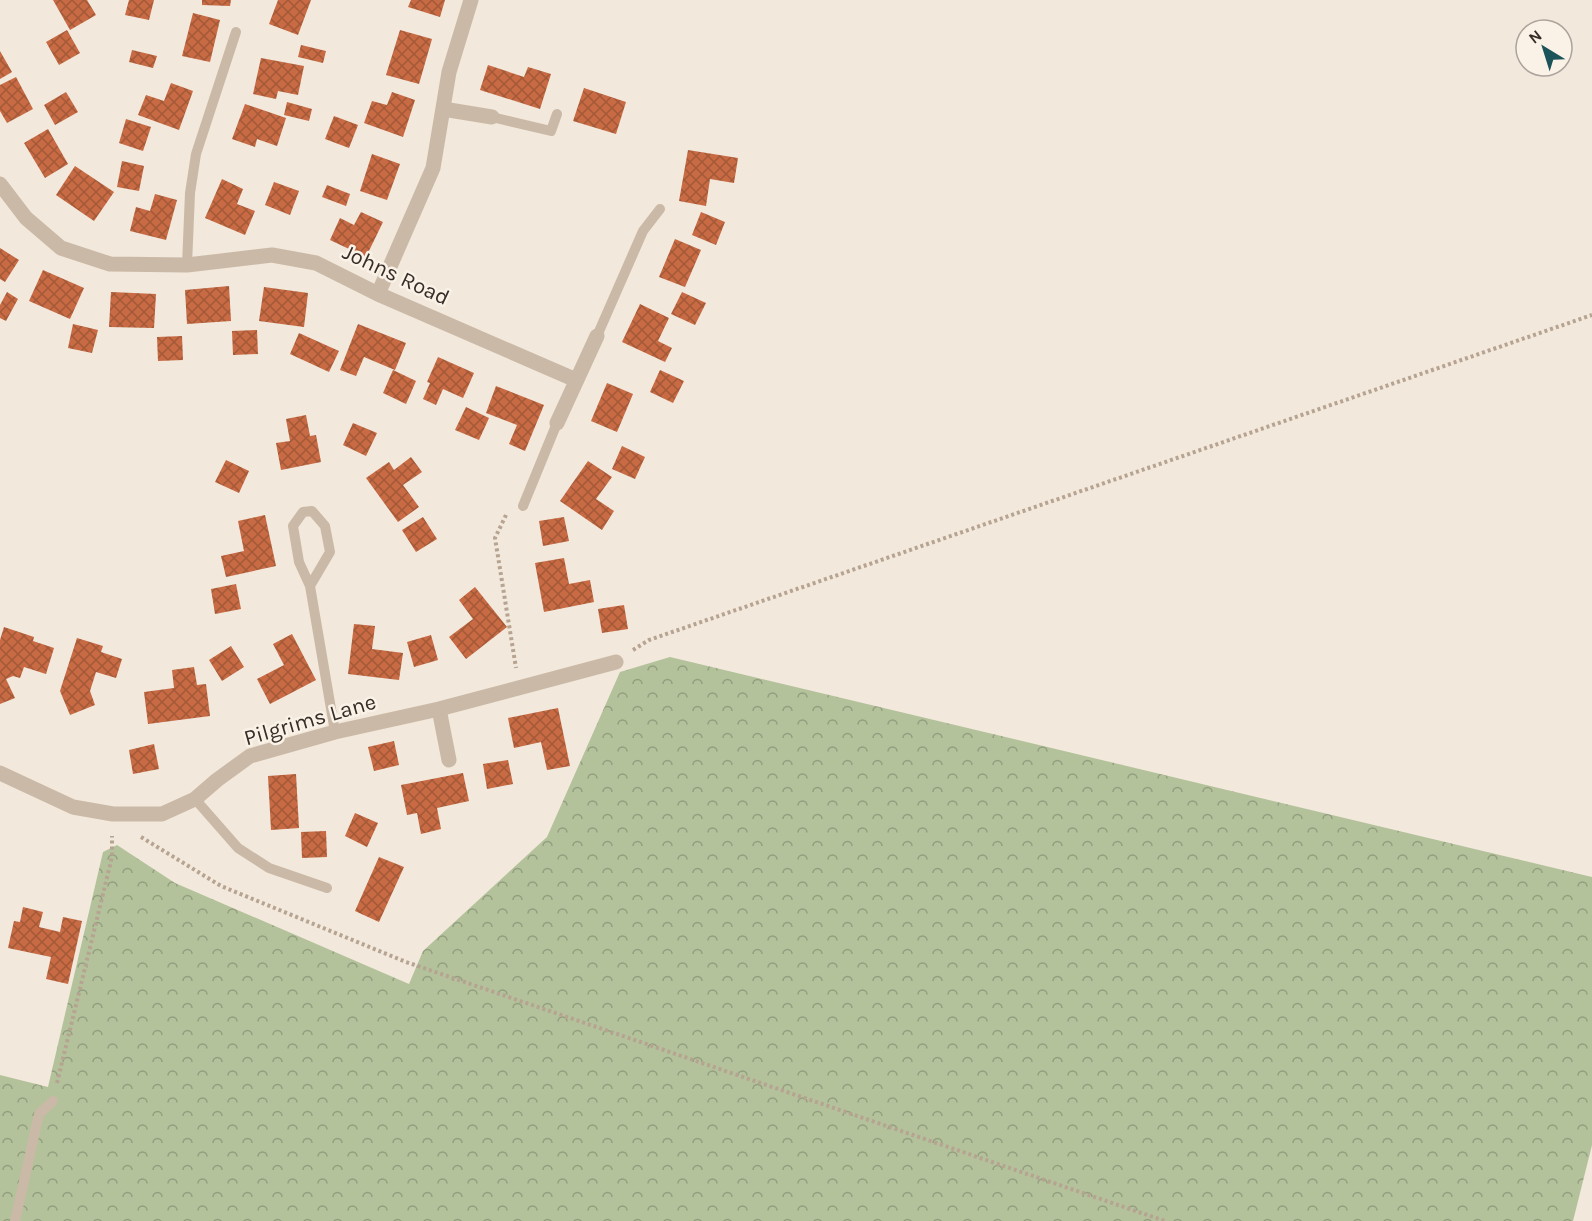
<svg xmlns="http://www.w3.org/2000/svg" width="1592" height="1221" font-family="Karla,sans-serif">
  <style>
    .park { fill: url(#park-crowns) }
    .building { fill: url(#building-cross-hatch) }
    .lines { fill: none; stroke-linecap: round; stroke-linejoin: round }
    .path { stroke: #b6a391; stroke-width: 4; stroke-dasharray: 3 3; stroke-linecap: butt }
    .lane { stroke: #cbb9a7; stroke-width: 10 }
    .street { stroke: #cbb9a7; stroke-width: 15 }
    .labels { text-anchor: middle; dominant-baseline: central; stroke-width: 5; stroke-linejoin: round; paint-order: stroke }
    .street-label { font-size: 22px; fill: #372d28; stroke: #faf2e7 }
  </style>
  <defs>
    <pattern id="park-crowns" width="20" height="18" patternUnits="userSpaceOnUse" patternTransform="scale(1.5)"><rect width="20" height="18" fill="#b3c29b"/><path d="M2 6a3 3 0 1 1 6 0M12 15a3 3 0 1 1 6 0" fill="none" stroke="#929e7e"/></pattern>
    <pattern id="building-cross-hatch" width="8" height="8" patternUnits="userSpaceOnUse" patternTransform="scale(1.5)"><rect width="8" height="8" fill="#c86a43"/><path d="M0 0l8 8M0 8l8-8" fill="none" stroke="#a35838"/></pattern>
  </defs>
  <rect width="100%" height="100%" fill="#f2e8db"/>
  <path class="park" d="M670,657L1592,877V1145L1573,1221H0V1075L48,1087L103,852L117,845L175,883L409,984L423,951L547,837L620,672Z"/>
  <path class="building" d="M53,0H87L96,15L70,30Z
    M129,0H154L149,20L125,15Z
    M202,0H231L230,6L202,5Z
    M278,0H311L298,35L269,24Z
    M411,0H445L440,17L408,7Z
    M193,13L220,20L210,62L182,56Z
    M67,30L80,53L59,65L46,42Z
    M400,30L432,39L419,84L386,75Z
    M301,45L326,51L323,63L298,57Z
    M132,50L157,56L153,68L129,62Z
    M0,51L12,72L0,79Z
    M261,58L304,66L298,95L278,91L276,99L253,94Z
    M488,65L524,77L528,67L551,74L540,109L480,90Z
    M16,77L33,109L7,123L0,111V85Z
    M171,83L193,91L179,130L138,115L146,95L164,101Z
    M584,88L626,102L616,134L573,121Z
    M66,92L78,112L55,125L44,105Z
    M392,92L415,100L403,137L364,123L372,101L387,105Z
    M287,102L312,109L309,121L284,115Z
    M245,104L286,118L277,146L257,139L255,147L232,139Z
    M334,116L358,125L349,148L325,139Z
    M126,119L151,127L143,151L119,143Z
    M48,129L68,164L45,178L24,143Z
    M688,150L738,158L734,183L710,179L706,206L679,201Z
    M372,154L400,164L387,200L360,191Z
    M122,161L144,166L139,191L117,187Z
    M75,166L114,192L94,221L56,195Z
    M222,179L243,189L237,204L255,211L245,235L205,218Z
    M274,182L299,191L290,215L265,205Z
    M327,185L350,194L346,206L322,197Z
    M155,194L177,200L166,240L130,231L136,207L150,211Z
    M361,212L383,222L366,257L330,240L340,218L354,225Z
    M701,212L725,222L716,245L692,235Z
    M675,239L701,250L685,287L659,277Z
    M0,248L19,260L5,282L0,279Z
    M43,270L84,288L70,319L29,301Z
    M229,286L231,321L187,324L185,290Z
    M264,287L308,293L304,327L259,321Z
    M7,292L18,299L6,321L0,318V305Z
    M111,292L156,294L154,328L109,327Z
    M682,292L706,303L695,325L671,314Z
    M640,304L669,318L658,341L672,348L665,362L622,342Z
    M73,324L98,330L92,353L68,348Z
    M358,324L406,343L395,370L364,357L356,376L340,370Z
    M257,330L258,354L233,355L232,331Z
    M299,333L339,351L329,372L290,354Z
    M182,336L183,360L158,361L157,337Z
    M438,357L474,373L463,398L443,389L436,405L423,399L430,383L427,382Z
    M393,370L416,381L406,404L383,393Z
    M660,370L684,381L673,403L650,392Z
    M607,383L633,394L617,432L591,421Z
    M496,386L544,405L525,451L509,444L517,425L486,413Z
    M466,407L489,418L479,440L455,430Z
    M306,415L310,436L316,435L321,462L281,470L276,443L290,441L286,419Z
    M353,423L377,433L366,456L343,445Z
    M622,446L645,457L635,479L612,469Z
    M411,457L422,472L403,485L419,507L398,522L366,478L389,462L394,470Z
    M226,460L249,471L239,493L215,482Z
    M588,461L612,477L596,499L614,511L602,530L560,501Z
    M265,515L276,566L226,577L221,556L244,551L238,521Z
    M423,517L437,539L416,552L402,530Z
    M564,517L569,541L543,546L539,521Z
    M564,558L569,584L590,580L594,602L544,612L535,563Z
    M236,584L241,609L215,614L211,589Z
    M475,587L507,627L466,659L449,637L473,619L459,600Z
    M624,605L628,629L602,633L598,609Z
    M354,624L375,626L372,649L403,653L399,680L348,674Z
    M4,627L34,637L33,641L54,648L46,674L24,667L20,678L13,676L6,679L15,698L0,704V640Z
    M292,634L316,680L270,704L257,679L284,665L273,644Z
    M431,635L438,660L414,667L407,642Z
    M77,638L103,646L101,652L122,659L116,678L96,672L90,691L95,705L70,715L60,691Z
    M231,646L244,667L222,681L209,660Z
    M194,667L197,685L206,684L210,716L148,724L144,692L174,688L172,670Z
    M558,708L570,766L547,770L541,742L514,748L508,718Z
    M394,741L399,765L374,771L368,747Z
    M154,744L159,769L133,774L129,750Z
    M508,760L513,784L487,789L483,764Z
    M463,773L469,801L437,808L441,829L421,834L417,813L407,815L401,785Z
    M296,774L299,828L271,830L268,776Z
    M355,813L378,823L367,847L345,836Z
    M326,831L327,857L302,858L301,832Z
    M379,857L404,867L379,922L355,911Z
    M23,907L43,912L39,927L60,932L63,917L82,921L68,984L46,979L51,957L8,948L14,921L20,922Z"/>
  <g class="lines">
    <path class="path" d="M506,515L495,538L516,668
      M633,650L649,640L1592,315
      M141,837L221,886L406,962L1165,1221
      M57,1083L112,857V836"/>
    <path class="lane" d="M492,117L551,131L557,114
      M187,265L190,193L196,154L236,32
      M597,336L643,231L660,209
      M523,506L557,423
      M310,586L330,552L325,526L312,511L303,512L293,526L299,562L310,586L335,732
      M195,799L238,848L269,868L327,888
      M15,1221L39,1114L53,1101"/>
    <path class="street" d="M443,109L492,117
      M0,184L26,218L61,248L110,264L187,265L272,255L316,263L378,294L576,380
      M378,294L433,168L449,72L471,0
      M557,423L597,336
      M439,709L449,760
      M0,773L73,807L113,814H162L195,799L217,780L250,756L335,732L439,709L616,662"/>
  </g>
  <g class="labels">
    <g class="street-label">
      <text transform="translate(396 275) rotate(25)">Johns Road</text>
      <text transform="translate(310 720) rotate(-16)">Pilgrims Lane</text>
    </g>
  </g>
  <g transform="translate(1544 48) rotate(322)"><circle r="28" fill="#faf2e7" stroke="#aca39b" stroke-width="1.5"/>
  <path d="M0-4.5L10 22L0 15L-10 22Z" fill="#1c5259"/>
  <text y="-9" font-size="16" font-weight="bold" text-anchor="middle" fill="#372d28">N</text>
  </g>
</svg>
